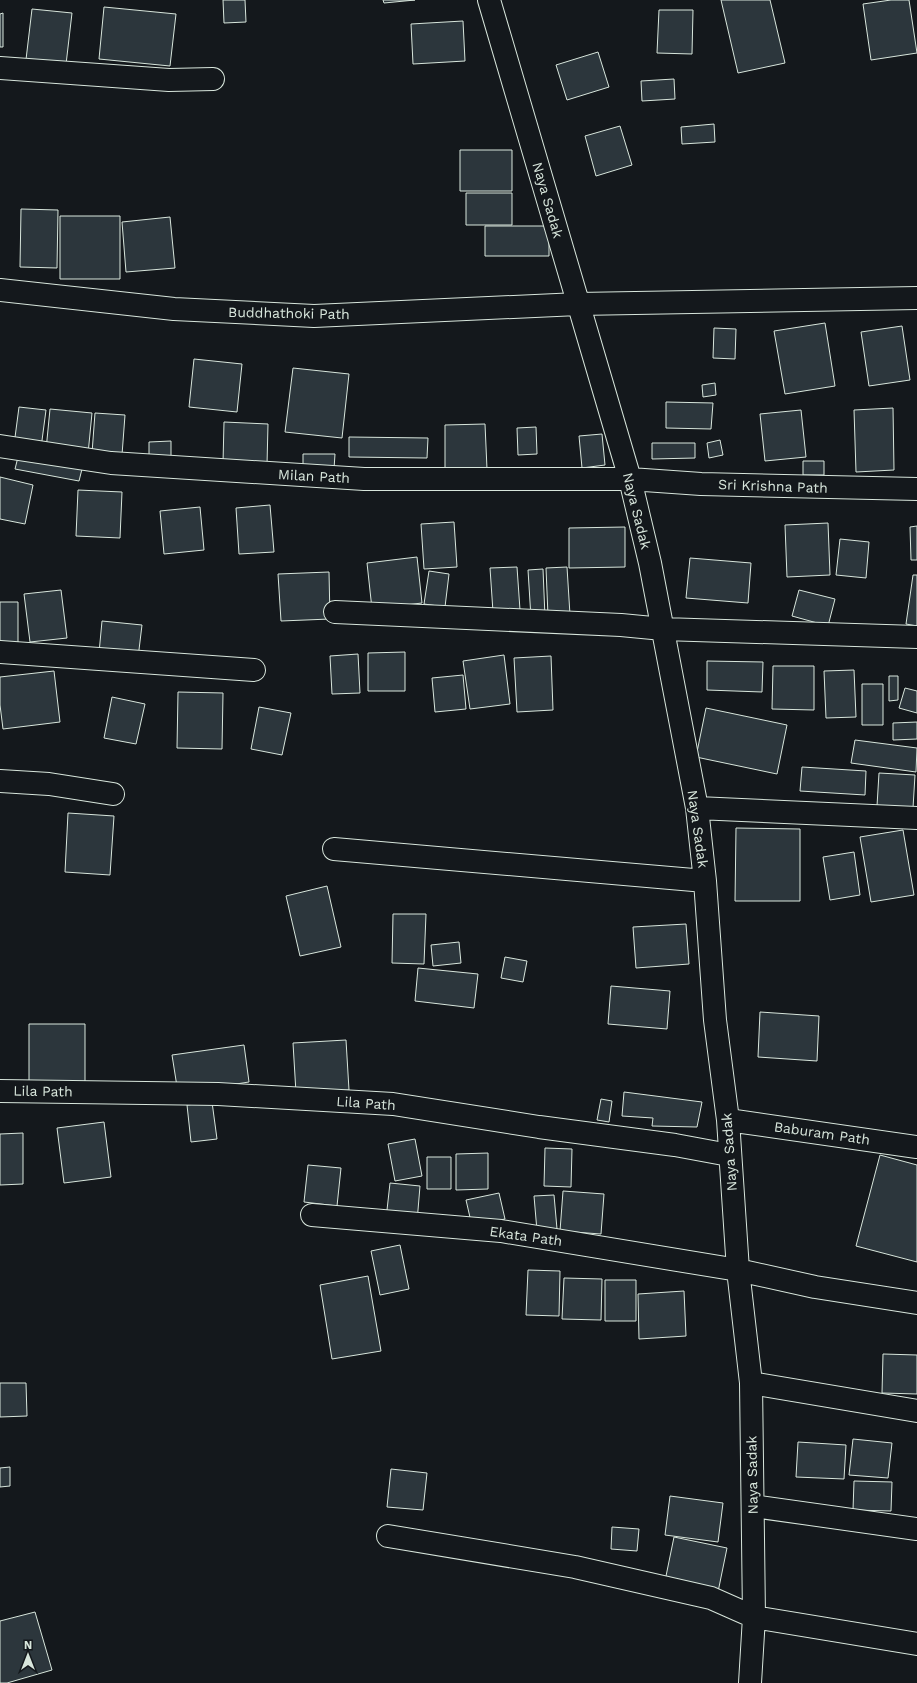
<svg xmlns="http://www.w3.org/2000/svg" width="917" height="1683" font-family="'Work Sans',sans-serif">
  <style>
    .building { fill: #2c363c; stroke: #d8e6dc }
    .lines { fill: none; stroke-linecap: round; stroke-linejoin: round }
    .minor-casing { stroke: #d8e6dc; stroke-width: 24 }
    .minor { stroke: #14181c; stroke-width: 22 }
    .labels { text-anchor: middle; dominant-baseline: central; stroke-width: 3; stroke-linejoin: round; paint-order: stroke }
    .street-label { font-size: 14px; fill: #d8e6dc; stroke: #14181c }
  </style>
  <rect width="100%" height="100%" fill="#14181c"/>
  <path class="building" d="M223,0H245L246,22L224,23Z
    M383,0H415L384,3Z
    M721,0H770L785,63L738,73Z
    M891,0H909L917,53L871,60L863,4Z
    M104,7L176,14L170,66L99,59Z
    M32,9L72,13L65,73L25,68Z
    M659,10H693L692,54L657,53Z
    M3,13V47H0V14Z
    M463,21L465,61L413,64L411,24Z
    M598,52L609,87L567,100L556,65Z
    M674,79L675,99L642,101L641,81Z
    M714,124L715,142L682,144L681,127Z
    M620,126L632,165L596,176L585,136Z
    M460,150H512V191H460Z
    M466,193H512V225H466Z
    M21,209L58,210L57,268L20,267Z
    M60,216H120V279H60Z
    M170,217L175,268L126,272L122,222Z
    M485,226H549V256H485Z
    M825,323L835,386L785,394L774,331Z
    M902,326L910,380L869,386L861,332Z
    M714,328L736,329L735,359L713,358Z
    M194,359L242,364L237,412L189,407Z
    M293,368L349,374L342,438L285,432Z
    M715,383L716,395L703,397L702,385Z
    M666,402L713,403L711,429L666,428Z
    M19,407L46,410L41,448L14,445Z
    M893,408L894,470L856,472L854,410Z
    M50,409L92,413L88,454L46,450Z
    M801,410L806,457L765,461L760,414Z
    M95,413L125,415L122,455L92,453Z
    M224,422L268,424L267,465L223,463Z
    M485,424L487,469L445,470V425Z
    M536,427L537,454L518,455L517,428Z
    M602,434L605,465L582,468L579,436Z
    M349,437L428,438L427,458L349,457Z
    M720,440L723,455L709,458L707,443Z
    M171,441V458H149V442Z
    M652,443H695V458L652,459Z
    M303,454H335L334,469L303,468Z
    M18,457L82,469L79,481L15,469Z
    M803,461H824V475H803Z
    M0,477L33,485L25,524L0,519Z
    M78,490L122,492L120,538L76,536Z
    M270,505L274,552L239,554L236,508Z
    M200,507L204,550L164,554L160,511Z
    M454,522L457,567L424,569L421,524Z
    M828,523L830,575L787,577L785,525Z
    M917,526V560H911L910,527Z
    M625,527V567L569,568V528Z
    M840,539L869,542L866,578L836,575Z
    M417,557L422,603L372,609L367,563Z
    M690,558L751,563L748,603L686,598Z
    M517,567L520,610L493,612L490,568Z
    M567,567L570,615L548,616L546,568Z
    M543,569L545,617L531,618L528,570Z
    M429,571L449,574L445,607L424,604Z
    M329,572L330,619L281,621L278,574Z
    M913,575H917V626L906,624Z
    M61,590L67,638L30,642L24,594Z
    M799,590L835,599L828,626L792,616Z
    M0,602H18V643H0Z
    M102,621L142,625L138,658L99,653Z
    M405,652V691H368V653Z
    M358,654L360,693L332,694L330,656Z
    M504,655L510,704L470,709L463,661Z
    M551,656L553,710L517,712L514,658Z
    M707,661L763,662L762,692L707,690Z
    M773,666H814V710L772,709Z
    M854,670L856,717L826,718L824,671Z
    M54,671L60,722L3,729L0,705V677Z
    M463,675L466,709L435,712L432,678Z
    M889,676H898V700L889,701Z
    M862,684H883V725H862Z
    M905,688L917,691V713L899,708Z
    M178,692L223,693L222,749L177,748Z
    M112,697L145,704L136,744L104,738Z
    M259,707L291,713L282,755L251,749Z
    M706,708L787,725L777,774L696,757Z
    M917,722V739L893,740V723Z
    M855,740L917,748L916,772L851,763Z
    M802,767L866,771L865,795L800,791Z
    M879,773L915,775L913,808L877,806Z
    M68,813L114,816L110,875L65,872Z
    M736,828L800,829V901H735Z
    M903,830L914,895L871,902L860,837Z
    M854,852L860,895L830,900L823,857Z
    M327,886L341,947L300,956L286,896Z
    M393,914H426L424,964L392,963Z
    M686,924L689,964L636,968L633,927Z
    M459,942L461,963L433,966L431,945Z
    M505,957L527,961L523,982L501,978Z
    M418,968L478,974L474,1008L415,1001Z
    M611,986L670,991L667,1029L608,1024Z
    M760,1012L819,1016L817,1061L758,1057Z
    M29,1024H85V1086L29,1085Z
    M346,1040L349,1090L296,1093L293,1043Z
    M244,1045L249,1082L178,1093L172,1055Z
    M624,1092L702,1102L697,1127L652,1126L653,1118L622,1116Z
    M601,1099L612,1101L609,1122L597,1120Z
    M212,1102L217,1139L191,1142L187,1105Z
    M104,1122L111,1177L64,1183L57,1128Z
    M23,1133V1184L0,1185V1134Z
    M415,1139L422,1176L395,1181L388,1144Z
    M545,1148L572,1149L571,1187L544,1186Z
    M488,1153V1189L456,1190V1154Z
    M880,1155L917,1165V1262L856,1246Z
    M427,1157H451V1189H427Z
    M308,1165L341,1168L337,1206L304,1202Z
    M390,1183L420,1186L417,1222L386,1219Z
    M563,1191L604,1194L601,1234L560,1231Z
    M499,1193L505,1219L472,1226L466,1200Z
    M554,1195L557,1229L537,1231L534,1196Z
    M400,1245L409,1289L380,1295L371,1251Z
    M528,1270L560,1271L559,1316L526,1315Z
    M368,1276L381,1351L332,1359L320,1285Z
    M564,1278L602,1279L601,1320L562,1319Z
    M605,1280H636V1321H605Z
    M684,1291L686,1336L639,1339L638,1294Z
    M883,1354L917,1355V1394L882,1393Z
    M0,1383H26L27,1416L0,1417Z
    M853,1439L892,1443L888,1478L849,1475Z
    M798,1442L846,1445L844,1479L796,1477Z
    M10,1467V1486L0,1487V1468Z
    M391,1469L427,1473L423,1510L387,1507Z
    M854,1481L892,1482L891,1511L853,1510Z
    M670,1496L723,1503L718,1542L665,1535Z
    M612,1527L639,1529L637,1551L611,1549Z
    M674,1537L727,1548L718,1592L665,1581Z
    M35,1612L52,1670L7,1683H0V1621Z"/>
  <g class="lines">
    <g class="minor-casing">
      <path id="minor" d="M489,0L630,479L650,563L697,808L705,881L715,1020L728,1120L738,1270L751,1383L754,1617L750,1683
        M0,68L169,80L213,79
        M0,290L174,309L314,316L578,304L917,298
        M0,446L111,463L364,479H630L701,484L917,489
        M335,612L621,625L663,629L917,637
        M0,652L254,670
        M0,781L49,784L113,794
        M697,808L917,818
        M334,849L705,881
        M0,1091L218,1094L393,1104L539,1127L675,1145L729,1155
        M728,1120L917,1147
        M312,1215L501,1231L738,1270L815,1287L917,1303
        M751,1383L917,1411
        M753,1506L917,1529
        M388,1536L575,1567L711,1598L754,1617L917,1644"/>
    </g>
    <use href="#minor" class="minor"/>
  </g>
  <g class="labels">
    <g class="street-label">
      <text transform="translate(548 200) rotate(74)">Naya Sadak</text>
      <text transform="translate(289 313) rotate(1)">Buddhathoki Path</text>
      <text transform="translate(314 476) rotate(3)">Milan Path</text>
      <text transform="translate(773 486) rotate(2)">Sri Krishna Path</text>
      <text transform="translate(637 511) rotate(76)">Naya Sadak</text>
      <text transform="translate(698 829) rotate(82)">Naya Sadak</text>
      <text transform="translate(43 1091) rotate(1)">Lila Path</text>
      <text transform="translate(366 1103) rotate(4)">Lila Path</text>
      <text transform="translate(822 1133) rotate(8)">Baburam Path</text>
      <text transform="translate(729 1152) rotate(-94)">Naya Sadak</text>
      <text transform="translate(526 1236) rotate(8)">Ekata Path</text>
      <text transform="translate(752 1475) rotate(-91)">Naya Sadak</text>
    </g>
  </g>
  <g transform="translate(28 1655)" stroke="#14181c" stroke-width="3" paint-order="stroke">
  <path d="M0-3L7 15L0 10L-7 15Z" fill="#d8e6dc"/>
  <text y="-6" font-size="11" font-weight="bold" text-anchor="middle" fill="#d8e6dc">N</text>
  </g>
</svg>
